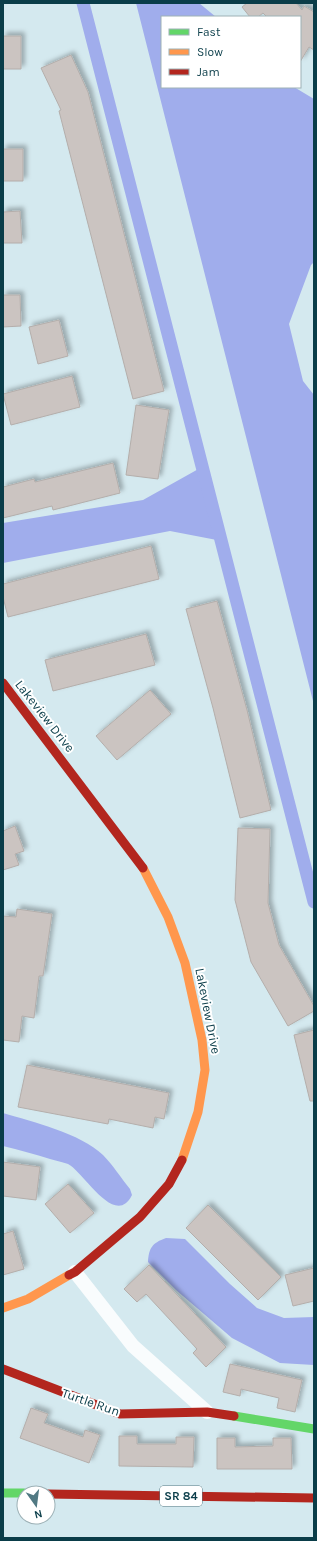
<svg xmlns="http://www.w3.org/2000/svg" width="317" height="1541" font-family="Karla,sans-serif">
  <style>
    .water { fill: #a0adec }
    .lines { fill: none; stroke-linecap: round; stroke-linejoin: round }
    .canal { stroke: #a0adec; stroke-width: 13 }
    .building { fill: #cbc4c1; stroke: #b4aeab; filter: url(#shadow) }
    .street { stroke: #f9fcfd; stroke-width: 14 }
    .fast { stroke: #63d668; stroke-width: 9 }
    .slow { stroke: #ff974d; stroke-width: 9 }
    .jam { stroke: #b3261e; stroke-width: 9 }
    .labels { text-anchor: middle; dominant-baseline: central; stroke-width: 4; stroke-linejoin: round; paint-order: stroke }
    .shield { fill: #fff; stroke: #547780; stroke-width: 1 }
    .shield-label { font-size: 12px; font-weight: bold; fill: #0a3d49 }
    .street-label { font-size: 13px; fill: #0a3d49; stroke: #fff }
  </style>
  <defs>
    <filter id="shadow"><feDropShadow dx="3.5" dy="-3.5" stdDeviation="2" flood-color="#0004"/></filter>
  </defs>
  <rect width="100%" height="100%" fill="#d4e9ef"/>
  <path class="water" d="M136,3H199L216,17H162V87H294L314,99V262L311,265L289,324L303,381L314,395V705Z
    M202,467L222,541L170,531L3,563V523L143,500Z
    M3,1113C33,1122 80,1133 103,1155C113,1165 121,1178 130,1189L132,1195C115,1229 84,1172 68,1164C63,1162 56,1161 50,1159C35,1154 19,1150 3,1146Z
    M166,1238L185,1239L230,1284L257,1308L284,1318L314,1317V1365L280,1363L232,1338L176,1290L148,1262C149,1248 152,1243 166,1238Z"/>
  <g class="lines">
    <path class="canal" d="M83,3L314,902"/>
  </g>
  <path class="building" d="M247,3H296L302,10L304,6L314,12V50L309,47L300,62V17H267L263,13L258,17H250L242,7Z
    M3,36H21V69H3Z
    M71,55L88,92L164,391L133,399L59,111L61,110L41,68Z
    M3,149H23V181H3Z
    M20,211L22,243H3V212Z
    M3,295H20L21,326L3,327Z
    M59,320L68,356L38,364L29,327Z
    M72,376L80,407L11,425L3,394Z
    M136,405L169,410L158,479L126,475Z
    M113,463L120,493L53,510L52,506L3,518V487L34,479L35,482Z
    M151,546L159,579L8,617L3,597V584Z
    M217,601L247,710L271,810L240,818L213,708L186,609Z
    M146,634L155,665L53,691L45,660Z
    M150,690L171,714L117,760L96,736Z
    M15,826L24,851L15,854L19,865L3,870V831Z
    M238,828L270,829L268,903L279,945L314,1006V1011L288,1026L251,962L235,900Z
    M17,909L52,914L43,976H39L34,1018L22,1016L19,1042L3,1040V916L16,917Z
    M314,1030V1101H310L294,1035Z
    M27,1065L169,1093L164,1119L155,1117L153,1128L109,1119L108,1124L18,1107Z
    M3,1162L40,1167L36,1200L3,1196Z
    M68,1184L94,1213L70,1233L45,1204Z
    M208,1205L281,1277L258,1300L186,1228Z
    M13,1231L24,1269L3,1275V1234Z
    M149,1265L226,1347L206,1367L193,1353L197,1349L146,1294L137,1302L124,1289Z
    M314,1268V1301L293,1306L285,1275Z
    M230,1364L302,1380L295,1412L277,1408L279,1398L241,1389L240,1396L223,1392Z
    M31,1408L48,1414L44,1423L83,1437L85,1430L100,1435L89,1463L20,1438Z
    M119,1436H137V1444H176V1437H194L193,1467L119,1466Z
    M217,1438H235V1447L273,1446V1438H291L292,1469H217Z"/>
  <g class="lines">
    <path class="street" d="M75,1272L133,1346L207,1412"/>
    <path class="fast" d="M234,1416L314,1429
      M3,1493H24"/>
    <path class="slow" d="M143,868L168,917L185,963L202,1040L205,1070L198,1112L182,1160
      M3,1308L28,1299L69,1275"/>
    <path class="jam" d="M3,683L143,868
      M69,1275L75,1272L140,1217L169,1184L182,1160
      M3,1369L120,1414L207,1412L234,1416
      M48,1494L314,1498"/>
  </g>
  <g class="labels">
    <rect class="shield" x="160" y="1486" width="42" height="20" rx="3"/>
    <g class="shield-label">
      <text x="181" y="1496">SR 84</text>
    </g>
    <g class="street-label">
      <text transform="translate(45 716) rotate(52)">Lakeview Drive</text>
      <text transform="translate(208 1011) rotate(79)">Lakeview Drive</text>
      <text transform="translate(91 1402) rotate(19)">Turtle Run</text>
    </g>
  </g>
  <rect width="317" height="1541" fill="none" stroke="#0a3d49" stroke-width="8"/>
  <rect x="161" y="16" width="140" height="72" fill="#ffffff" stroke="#9db1b6"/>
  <rect x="169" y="29" width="20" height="6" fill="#63d668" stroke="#9db1b6"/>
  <text x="197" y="36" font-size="12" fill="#0a3d49">Fast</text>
  <rect x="169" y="49" width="20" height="6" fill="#ff974d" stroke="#9db1b6"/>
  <text x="197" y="56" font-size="12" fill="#0a3d49">Slow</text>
  <rect x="169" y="69" width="20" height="6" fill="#b3261e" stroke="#9db1b6"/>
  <text x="197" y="76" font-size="12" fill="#0a3d49">Jam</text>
  <g transform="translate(36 1505) rotate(166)"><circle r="19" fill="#ffffff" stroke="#9db1b6"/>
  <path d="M0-3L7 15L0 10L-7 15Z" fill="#517983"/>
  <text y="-6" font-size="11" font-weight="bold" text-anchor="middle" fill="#0a3d49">N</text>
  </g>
</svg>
